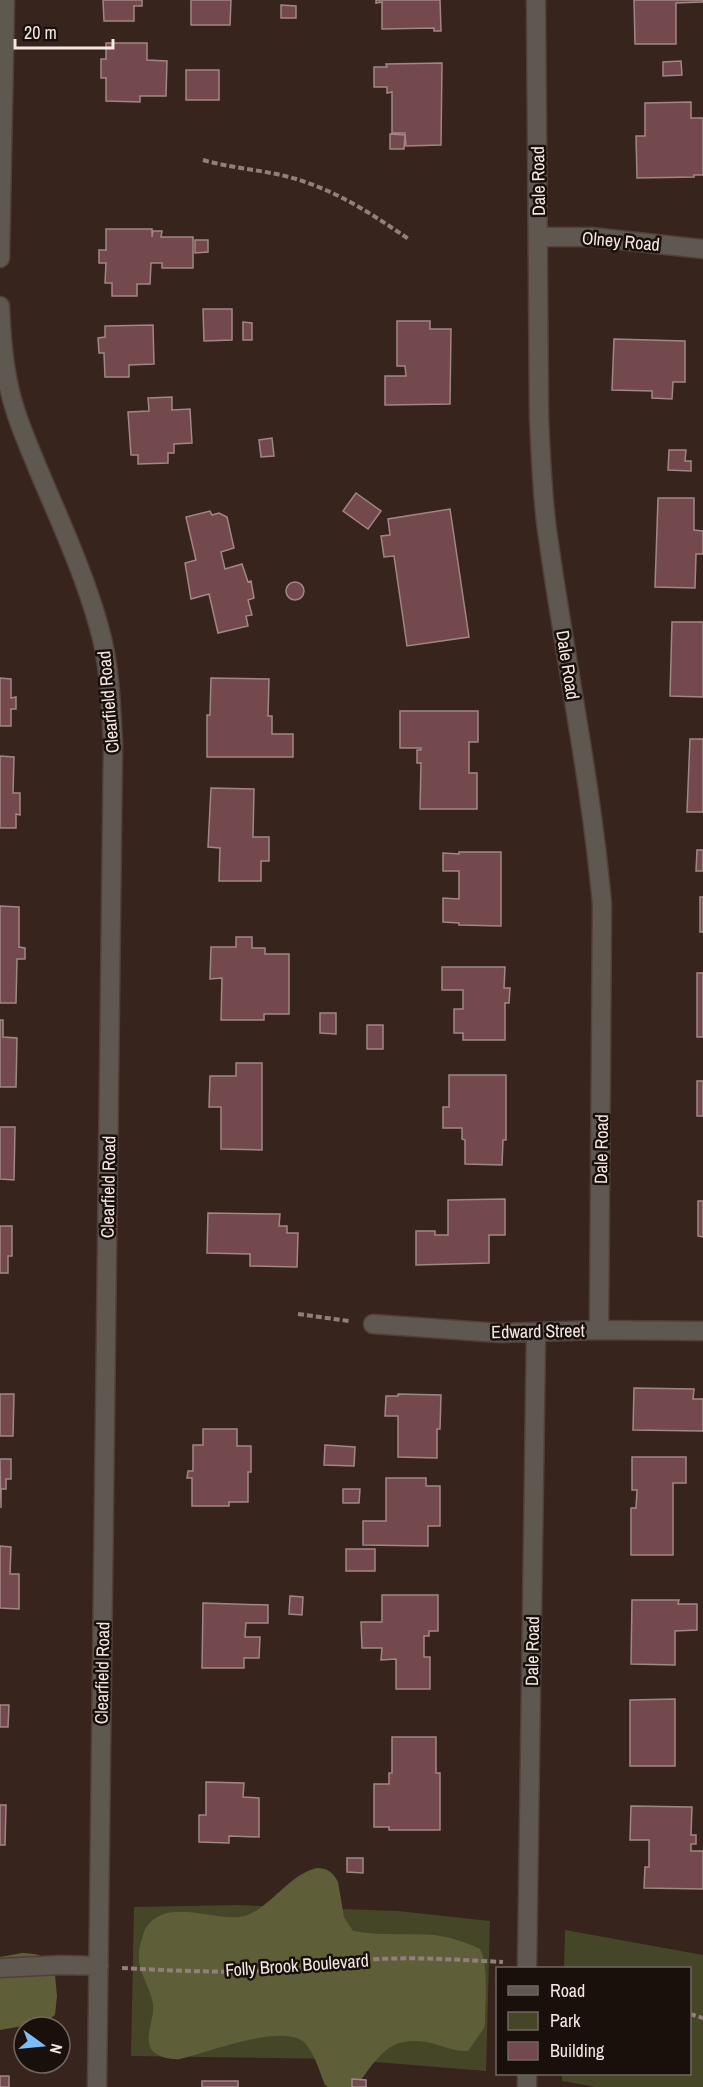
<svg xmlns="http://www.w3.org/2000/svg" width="703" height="2087" font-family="'Archivo Narrow',sans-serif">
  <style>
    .green { fill: #454628 }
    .forest { fill: #5e5f38 }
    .building { fill: #73494d; stroke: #a18687; stroke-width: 1.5 }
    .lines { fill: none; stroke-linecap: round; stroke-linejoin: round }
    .minor-casing { stroke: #523f38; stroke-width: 21 }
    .path { stroke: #91807a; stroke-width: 4; stroke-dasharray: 6 3; stroke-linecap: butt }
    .minor { stroke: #5e5850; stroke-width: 18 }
    .labels { text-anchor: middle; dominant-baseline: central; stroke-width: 5; stroke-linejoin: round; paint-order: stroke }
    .street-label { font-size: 18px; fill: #f5e7e2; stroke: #19100c }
  </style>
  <rect width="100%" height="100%" fill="#37241c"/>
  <path class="green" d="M237,1905L398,1911L490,1921L486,2071L339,2059L131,2056L134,1907Z
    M565,1930L703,1955V2087H596L562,2081V2074H690V1968H564Z"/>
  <path class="forest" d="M317,1868C327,1868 333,1872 338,1882L344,1917L353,1931C380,1936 407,1933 434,1935C450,1937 466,1942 480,1949C489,1966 485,2002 485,2023L484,2028L468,2051C455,2052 444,2046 431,2043C389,2034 378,2057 356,2087H328L325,2085C319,2071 315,2054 305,2043C284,2022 206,2053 180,2059C170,2060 157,2057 151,2049C144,2036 155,2018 153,2004C149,1980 133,1969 141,1942C143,1936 144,1929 148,1925C169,1899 211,1920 240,1917C266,1914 288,1874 317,1868Z
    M22,1953C36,1954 44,1954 54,1964L57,1996L55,2015L45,2022L0,2030V1957Z"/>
  <path class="building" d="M103,0H142V6H134V21H104Z
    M191,0H231L230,25H191Z
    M376,0H440L441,31H434V28L382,29V2L376,3Z
    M634,0H703V2L676,3V44H635Z
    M281,5L296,6V18H281Z
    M106,43H147V60L167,61L166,96H140V102L106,101V78H101V59H106Z
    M681,61L682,75L663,76V62Z
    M442,63L441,145L406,146L405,133H392V92L387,93V87H374V67H387L386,64Z
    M186,70H219V100H186Z
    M691,102V118H703V175H694V177L637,178L636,136H645V103Z
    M390,134L405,135L404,149H390Z
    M106,229H152V237L153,231H162L161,237H193V268H162V263H151L150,284H137V296H112V283H105L106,263H99V250H106Z
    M195,240H208V252L195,253Z
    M203,309H232V340L204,341Z
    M397,321H430V329H451L450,404L385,405V376H406L405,366H397Z
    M243,322L252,323V340H243Z
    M153,325L154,364L129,365V377H105L104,353H99L98,338L105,337V326Z
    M614,339L685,341V382H673L672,399L652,398V391L612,390Z
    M172,397V410L190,409L192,443L174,444V453H168V463L138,464V455H131L128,412L149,411L148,398Z
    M272,438L274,456L261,457L259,440Z
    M669,450H686L685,461H691V471L668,470Z
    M356,493L381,511L368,529L343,511Z
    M658,498H694V530L703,531V554H696L695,588L655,587Z
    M450,509L469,637L407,646L394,556L384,557L381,536L390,535L388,519Z
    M210,511L212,515L219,513L227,517L234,548L221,552L225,569L242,564L248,582L251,581L254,598L248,600L252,615L246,616L248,626L218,633L209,594L191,599L185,563L196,560L186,517Z
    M286 591a9 9 0 1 1 18 0a9 9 0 1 1-18 0Z
    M672,622H703V697L670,696Z
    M0,678L11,679V698L16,697V709H11V726H0Z
    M211,678L269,679L268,716H272V734H293V757H207V715H210Z
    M400,711H478V742H469V773H477V809H420L421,763H417V750H421V748H400Z
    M690,739H703V812H687Z
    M0,756L14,757L13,793H20V815L16,814V828H0Z
    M211,788L254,789L253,837H269V861H261V881H219L220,848L208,847Z
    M697,850H703V871H696Z
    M459,852H501V926L459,925V923L443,922V898L459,899V871H443V853L459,854Z
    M700,897H703V932H700Z
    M0,906L19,907V947L25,948V959H17L16,1003H0Z
    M236,937H252V948H265V954H289V1014H264V1020H221L222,978L210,979L211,947H236Z
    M442,967H505L504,988H510L509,1003H505V1040H463V1033H454V1009H463V990H442Z
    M697,973H703V1037H697Z
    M320,1013H336V1034L320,1033Z
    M0,1020H3V1037L17,1038L16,1087H0Z
    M367,1025H383V1049H367Z
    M236,1063H262V1150L221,1149V1107H209L210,1076H236Z
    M449,1075H506V1140H503L502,1165L465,1164V1140L462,1139V1128H443V1107H449Z
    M697,1081H703V1116H697Z
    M0,1127H15L14,1180L0,1179Z
    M505,1199V1235H489V1263L416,1265V1231H435V1235H448V1200Z
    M698,1201H703V1237L698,1236Z
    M208,1213L280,1214L279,1226H287V1233H298L297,1267L250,1266V1254L207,1253Z
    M0,1226H12V1256H8V1273H0Z
    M634,1388L694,1389L693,1399H703V1431L633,1430Z
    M0,1394H14L13,1436H0Z
    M398,1394L441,1395L440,1429H437V1458L398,1457V1416H385L386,1396H398Z
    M203,1429H237V1446H251V1472H248V1502H229V1506H192V1478H187L188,1471H193V1445H203Z
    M325,1445L355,1447L354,1466L324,1465Z
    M632,1457H686V1483H673V1555H631V1508H636L637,1490H632Z
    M0,1459H11V1479H6V1489H1V1508Z
    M386,1478H426V1486H440V1526H428V1546L363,1545V1521H386Z
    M343,1489H360L359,1503H343Z
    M0,1546L11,1547L10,1574H19V1609L0,1608Z
    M346,1549H375V1571H346Z
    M382,1595H438V1631H429V1636H424V1657H430V1689H396V1659L381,1660L382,1648H362L361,1622H382Z
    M290,1596L303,1597L302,1615L289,1614Z
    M632,1600H679L678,1604H697V1630L675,1631V1665L631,1664Z
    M203,1603L268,1605V1623H246L245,1637H260L259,1658H244V1668H202Z
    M675,1699V1766H630V1700Z
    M0,1705H9L8,1727H0Z
    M392,1737H436V1773H440V1830H389V1827H374V1784H389V1773H392Z
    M206,1782L244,1783L243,1797L259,1798V1837L229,1836V1843L199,1842V1815H206Z
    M0,1805H6L5,1845H0Z
    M631,1806L692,1807L691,1835H696V1844H691V1851H703V1889L644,1888L645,1867H649V1840H630Z
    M347,1858H363V1873L347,1872Z
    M0,2076H9V2087H0Z
    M352,2079L366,2080V2087H352Z
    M202,2081H238V2087H202Z"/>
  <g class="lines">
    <g class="minor-casing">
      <path id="minor" d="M536,0L539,418C541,458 542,498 548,537C565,659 591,781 602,904L599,1330
        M539,237H591L703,249
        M0,258L5,0
        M0,306C1,333 3,361 9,387C15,415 27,442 38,469C60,521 84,573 99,627C110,665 111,705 113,745L97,2087
        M373,1324L499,1333L599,1330L703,1331
        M0,1968L61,1965L99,1966
        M527,1968L536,1333
        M527,2087V2074"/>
    </g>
    <path class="path" d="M203,160C238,170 274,170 308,183C345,196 378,218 410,240
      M298,1314L349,1321
      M122,1968C180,1971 239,1974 297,1969C324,1967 351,1960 379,1959C421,1957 462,1960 503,1962
      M690,2014L703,2018"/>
    <use href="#minor" class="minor"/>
  </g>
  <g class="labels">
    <g class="street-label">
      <text transform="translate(538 181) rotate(-91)">Dale Road</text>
      <text transform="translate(621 241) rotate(5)">Olney Road</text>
      <text transform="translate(568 665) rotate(81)">Dale Road</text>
      <text transform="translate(108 702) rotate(-95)">Clearfield Road</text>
      <text transform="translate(601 1149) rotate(-89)">Dale Road</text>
      <text transform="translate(108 1187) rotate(-89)">Clearfield Road</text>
      <text transform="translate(538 1331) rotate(-1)">Edward Street</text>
      <text transform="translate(532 1651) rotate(-89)">Dale Road</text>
      <text transform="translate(102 1673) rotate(-89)">Clearfield Road</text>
      <text transform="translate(297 1965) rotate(-4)">Folly Brook Boulevard</text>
    </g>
  </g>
  <rect x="496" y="1967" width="195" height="108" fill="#19100c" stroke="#716662" stroke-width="1.5"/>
  <rect x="508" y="1986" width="30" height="9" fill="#5e5850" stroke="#716662" stroke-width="1.5"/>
  <text x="550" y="1997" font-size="18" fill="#f5e7e2">Road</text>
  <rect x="508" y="2012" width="30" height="18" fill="#454628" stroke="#716662" stroke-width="1.5"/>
  <text x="550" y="2027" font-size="18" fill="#f5e7e2">Park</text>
  <rect x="508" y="2042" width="30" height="18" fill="#73494d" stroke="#716662" stroke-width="1.5"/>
  <text x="550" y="2057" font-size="18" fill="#f5e7e2">Building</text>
  <g transform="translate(42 2045) rotate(105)"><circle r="28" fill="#19100c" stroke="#716662" stroke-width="1.5"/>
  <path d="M0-4.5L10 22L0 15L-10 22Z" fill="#7dbef9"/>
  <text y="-9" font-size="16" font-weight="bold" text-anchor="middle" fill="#f5e7e2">N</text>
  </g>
  <path d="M15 39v9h98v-9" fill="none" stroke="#f5e7e2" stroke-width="3"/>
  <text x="24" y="39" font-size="18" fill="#f5e7e2" stroke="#19100c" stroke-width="4.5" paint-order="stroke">20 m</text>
</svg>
